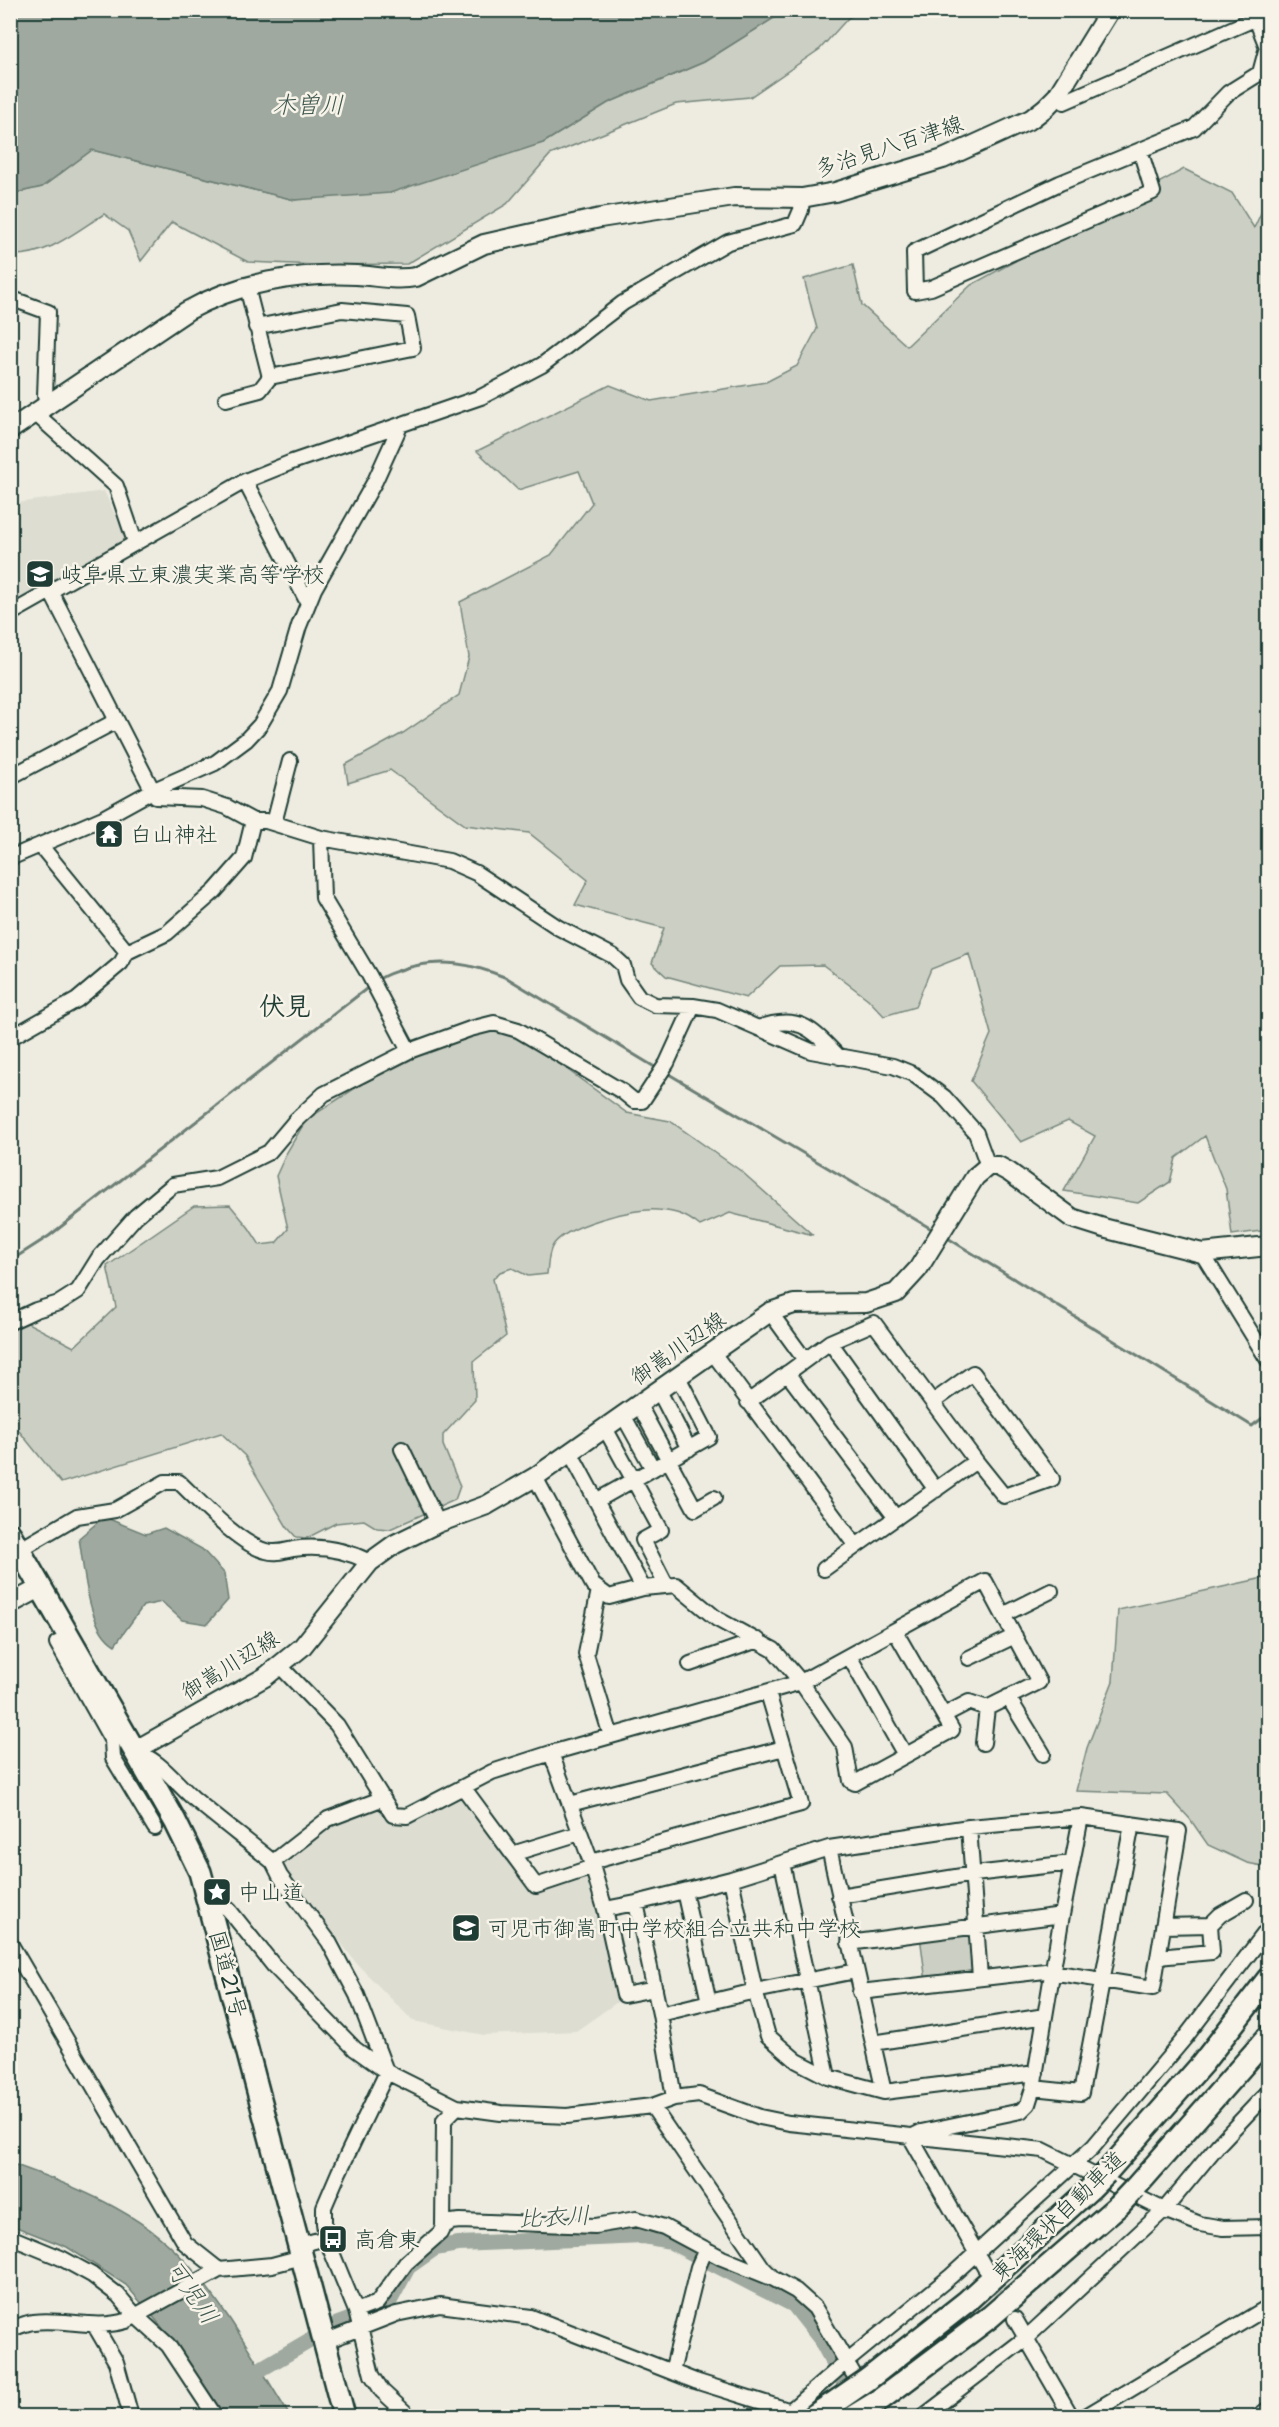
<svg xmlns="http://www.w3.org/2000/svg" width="1279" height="2427" font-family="'Shantell Sans','Klee One',sans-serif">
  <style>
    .built { fill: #ddddd2 }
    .green { fill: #cccfc4; stroke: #76867c; stroke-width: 1.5 }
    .water { fill: #9fa99f; stroke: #6c7e74; stroke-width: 1.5 }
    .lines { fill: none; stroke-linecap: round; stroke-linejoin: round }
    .stream { stroke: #6c7e74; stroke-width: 3 }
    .river { stroke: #9fa99f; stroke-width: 16 }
    .minor-tunnel { stroke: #c5c9be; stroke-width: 14; stroke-dasharray: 14 7; stroke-linecap: butt }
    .minor-casing { stroke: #1f3d34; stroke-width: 18 }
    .major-casing { stroke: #1f3d34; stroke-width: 22 }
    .highway-casing { stroke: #1f3d34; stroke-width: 26 }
    .minor { stroke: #f7f3e8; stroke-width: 14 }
    .major { stroke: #f7f3e8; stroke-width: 18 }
    .highway { stroke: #f7f3e8; stroke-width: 21 }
    .highway-bridge-casing { stroke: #1f3d34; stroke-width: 26; stroke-linecap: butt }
    .highway-bridge { stroke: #f7f3e8; stroke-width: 21 }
    .labels { text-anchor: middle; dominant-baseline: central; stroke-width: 5; stroke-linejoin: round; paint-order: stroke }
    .street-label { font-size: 22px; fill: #1f3d34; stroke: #f7f3e8 }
    .poi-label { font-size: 22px; fill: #1f3d34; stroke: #f7f3e8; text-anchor: start }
    .water-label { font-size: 24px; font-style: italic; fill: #3f584f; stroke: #f7f3e8 }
    .quarter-label { font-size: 26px; font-weight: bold; fill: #1f3d34; stroke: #f7f3e8 }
  </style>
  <rect width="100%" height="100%" fill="#eeece1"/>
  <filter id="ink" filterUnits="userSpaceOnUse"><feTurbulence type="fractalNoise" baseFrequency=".0167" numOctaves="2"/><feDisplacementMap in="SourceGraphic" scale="12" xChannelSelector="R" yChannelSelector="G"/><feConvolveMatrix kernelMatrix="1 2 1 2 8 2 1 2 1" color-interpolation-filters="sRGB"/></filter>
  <g filter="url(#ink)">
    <path class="built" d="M104,491L127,540L11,607L10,504Z
      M461,1793L532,1892L590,1876L620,2000L576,2031L484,2035L413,2021L357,1964L278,1860L334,1821L377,1806L389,1821L406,1823Z"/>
    <path class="green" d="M785,11H862L848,18L820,49L750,97L676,104L550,155L507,204L407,264L316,265L248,262L172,222L141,261L128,231L104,214C74,233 48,256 11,255V194L42,187L92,150L295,200L543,143L608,103L704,62Z
      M1184,169L1232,193L1254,228L1268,198V1230L1232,1235L1226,1189L1205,1136L1176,1158L1170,1182L1138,1203L1064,1191L1095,1136L1068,1121L1021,1142L971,1081L991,1034L969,954L931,969L915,1007L884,1016L868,999L823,965L780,966L746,998L666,976L652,963L664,928L575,905L588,880L529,833L465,825L390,770L348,783L345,765L403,733L459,695L469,657L460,602L551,555L592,503L579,471L518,490L477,451L610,385L651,401L766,382L797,366L817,329L804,279L853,265L862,305L907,346L971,285Z
      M492,1030L528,1041L627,1113L670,1121L741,1171L813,1235L730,1213L700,1226C685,1214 677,1212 658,1210C636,1207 562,1226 552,1247C548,1254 548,1266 547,1274L528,1276L512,1268L500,1272L493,1279L506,1336L474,1361L475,1400L443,1435V1445L460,1486L455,1500L390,1529L377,1528L364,1520L336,1523L307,1538L296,1537L287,1527L245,1456L221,1433L61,1483L11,1421V1332L26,1322L74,1347L116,1307L107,1266L194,1206L230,1205L249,1228L260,1245L276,1243L288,1229L276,1176L287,1152L306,1120L360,1085L426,1052Z
      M1268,1577V1867L1247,1863L1208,1845L1190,1819L1167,1794L1076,1791L1087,1748L1113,1681L1118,1610Z
      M976,1929L978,1976L926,1982L920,1936Z"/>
    <path class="water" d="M10,11L11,10L785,11L704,62L608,103L543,143L390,193L295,200L92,150L42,187L11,194Z
      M104,1517L146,1534L164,1528L202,1549L224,1573L228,1600L207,1624L182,1620L162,1602L143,1606L115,1645C87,1629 84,1567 79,1538Z
      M10,2163C72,2185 140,2211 185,2261C227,2307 257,2364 290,2416H223L161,2326L126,2285L67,2247L11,2225Z"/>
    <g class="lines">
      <path class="stream" d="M378,980C385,974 395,972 403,969C440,957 473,964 507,978L658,1069
        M667,1073L935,1231
        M946,1237L1252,1426L1268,1414
        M10,1261L49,1236L370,986"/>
      <path class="river" d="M241,2377H247L338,2324L387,2306L408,2267L435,2248L458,2244L643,2236L669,2241L794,2305L820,2338L862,2416"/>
      <path class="minor-tunnel" d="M988,2272L1010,2310"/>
      <g class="minor-casing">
        <path id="minor" d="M1057,96L1064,102L1268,13
          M1140,150L1153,192L931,288L915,291L914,252L1060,183L1194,128L1228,93L1260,73L1267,47L1256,19
          M10,298L48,312L45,396L49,406
          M256,327L342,310L407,316L413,348L270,377
          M226,399L260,390L270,377L247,287
          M36,414L116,486L135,542
          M245,481L308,603
          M50,590L156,797L202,799L227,807L253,821H266L321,838L449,861L476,873L559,928L613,956L623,965L627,980L639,997L655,1005L693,1006L717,1010L811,1051L893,1066L913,1074L944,1097L976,1133L988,1166
          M10,614L245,481L292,462L481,397L542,365L623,303L728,242L795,224L801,210L802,198
          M10,777L116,721
          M274,823L290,761
          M321,838L323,898L369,975L409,1051
          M40,845L127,952
          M10,858L103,818L152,791L215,763L246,740L260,725L280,691L299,626L314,589L375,481L400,426
          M758,1028C799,1013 812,1029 839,1057
          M10,1038L77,1000L121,963L127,952L167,933L215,891L244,858L253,821
          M1202,1253L1268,1360
          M770,1312L805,1360
          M10,1322L36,1310L59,1303L78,1291L98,1259L136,1216L173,1185L217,1178L269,1152L296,1120L324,1094L409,1051L470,1029L494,1023L518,1030L623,1092L634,1101H642L667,1063L693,1006
          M830,1342L936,1490
          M713,1353L856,1546L976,1461L874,1323L830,1342L748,1402
          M787,1373L896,1518
          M659,1391L689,1449
          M933,1402L973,1373L1052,1479L1004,1496L976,1461
          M639,1405L695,1509L714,1498
          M623,1415L653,1469
          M605,1428L661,1530L643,1540L666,1585
          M402,1449L438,1523
          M570,1452L643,1588
          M535,1477L593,1585L609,1597L643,1588L676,1585L717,1619L774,1650L801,1682L845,1747L851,1781L855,1783L952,1730L895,1631
          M596,1501L709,1437L678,1377
          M19,1550L77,1516L115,1510L165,1482H179C199,1501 240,1545 266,1551C276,1554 284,1551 293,1549C320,1545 346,1550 370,1562
          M824,1569L856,1546
          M599,1590L586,1654L611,1736
          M1003,1615L1051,1591
          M57,1643L112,1741L113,1758L155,1828
          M849,1656L905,1755
          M969,1658L1015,1636
          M690,1664L758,1640
          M280,1666L337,1725L393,1815L407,1816L492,1772L551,1753L801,1682L985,1581L1039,1682L987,1708L969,1702L944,1715
          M1008,1697L1043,1754
          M983,1743L987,1708
          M134,1751C160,1760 172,1779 192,1797C218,1819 246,1840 273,1862L280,1876L329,1942L357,1995L386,2071
          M551,1753L591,1862L605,1909L636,1903L731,1879L829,1848L969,1827L1081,1817L1179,1831L1153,1988L1045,1971L860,1992
          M463,1787L536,1886L593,1867
          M570,1804L784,1748
          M969,1827L980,1978
          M829,1848L884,2092
          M512,1854L580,1833
          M273,1862L328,1819L381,1799
          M591,1862L801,1804L768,1693
          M782,1863L828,2077
          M731,1879L755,1991L768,2036L797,2061L828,2077L884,2092L1036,2073
          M684,1891L709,2002
          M207,1896L213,1897L229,1910L274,1966L355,2049L387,2072L457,2107L501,2113L567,2116L652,2106L674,2098L699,2095L760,2117L789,2123L1043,2150L1164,2210L1200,2224L1223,2228L1268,2227
          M839,1896L974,1874L1072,1863
          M636,1903L660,2014L674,2098
          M605,1909L624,1995L655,1989
          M1163,1926L1210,1925
          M10,1943L185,2243L219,2270
          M849,1943L1062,1915
          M1158,1957L1212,1952L1210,1925L1220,1915L1246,1900
          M660,2014L755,1991L856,1971
          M873,2043L1045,2016
          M387,2072L339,2172L324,2207V2223L326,2238L356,2311L372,2375L382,2391L409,2416
          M1033,2088L1081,2093L1132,1824
          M652,2106L763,2268L774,2279L796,2291L815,2308L878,2416
          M915,2135L921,2132L1021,2111L1028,2104L1033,2088L1062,1915L1081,1817
          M911,2138L985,2268
          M443,2227L451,2222L460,2221L595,2226L636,2219L664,2227L722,2258L769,2277
          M10,2237L61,2258L92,2275L118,2295L135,2315L168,2345L215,2416
          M299,2245L326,2238
          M356,2311L377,2303L406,2263L440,2233L443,2227L444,2120L457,2107
          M1015,2319L1071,2416
          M95,2326L116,2362L131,2416
          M10,2329C18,2327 26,2323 33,2322C64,2318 95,2330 126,2321L219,2270L272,2265L302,2257
          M324,2342L396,2314L440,2305L531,2317L695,2381L791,2411
          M672,2372L698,2267L706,2249
          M784,2416L846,2362L951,2276L1093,2147L1184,2039L1268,1929
          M924,2416L1026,2338L1164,2210L1218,2145L1268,2092
          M1086,2416L1268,2307
          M1259,2416L1268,2409"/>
      </g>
      <g class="major-casing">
        <path id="major" d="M10,430L187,311C237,283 299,272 356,275C376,276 396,281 416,277L484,244L506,239L600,218L734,197L802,198L835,192L943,159L1031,119L1045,108L1057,96L1110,10
          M10,1604L40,1588
          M134,1751L265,1677L302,1647L370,1562L395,1544L438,1523L487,1505L535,1477L770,1312L794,1304L866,1303L896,1293L918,1269L975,1177L988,1166H998L1009,1172L1072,1218L1107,1229L1202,1253L1268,1246"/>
      </g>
      <g class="highway-casing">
        <path id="highway" d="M10,1534L175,1821L200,1872L344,2416
          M1106,2173L1202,2064L1268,1979
          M1135,2188L1268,2037
          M867,2380L966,2302L1091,2188
          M877,2402L990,2317L1119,2205
          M813,2416L838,2400"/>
      </g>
      <use href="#minor" class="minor"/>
      <use href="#major" class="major"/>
      <use href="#highway" class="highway"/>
      <g class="highway-bridge-casing">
        <path id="highway-bridge" d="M1091,2188L1106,2173
          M1119,2205L1135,2188
          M838,2400L867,2380
          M854,2416L877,2402"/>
      </g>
      <use href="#highway-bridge" class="highway-bridge"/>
    </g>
  </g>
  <defs>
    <g id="school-square" transform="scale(1.5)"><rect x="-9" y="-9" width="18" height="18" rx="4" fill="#1f3d34" stroke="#f7f3e8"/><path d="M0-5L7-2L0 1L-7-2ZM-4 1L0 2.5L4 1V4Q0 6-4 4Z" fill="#fff"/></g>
    <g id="temple-square" transform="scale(1.5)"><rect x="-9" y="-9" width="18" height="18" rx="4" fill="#1f3d34" stroke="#f7f3e8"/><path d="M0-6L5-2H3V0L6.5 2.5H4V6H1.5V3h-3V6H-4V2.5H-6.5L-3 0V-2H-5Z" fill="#fff"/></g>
    <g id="sight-square" transform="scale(1.5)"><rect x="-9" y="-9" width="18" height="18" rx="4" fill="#1f3d34" stroke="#f7f3e8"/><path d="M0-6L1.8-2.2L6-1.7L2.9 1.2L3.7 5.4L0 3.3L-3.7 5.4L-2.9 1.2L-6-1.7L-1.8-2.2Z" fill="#fff"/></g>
    <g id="bus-square" transform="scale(1.5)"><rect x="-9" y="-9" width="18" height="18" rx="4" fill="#1f3d34" stroke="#f7f3e8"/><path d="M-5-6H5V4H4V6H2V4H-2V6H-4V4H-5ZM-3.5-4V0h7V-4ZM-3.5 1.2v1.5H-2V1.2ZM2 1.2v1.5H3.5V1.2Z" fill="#fff"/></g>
  </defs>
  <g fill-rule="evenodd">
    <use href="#school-square" x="40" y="574"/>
    <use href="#temple-square" x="109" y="834"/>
    <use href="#sight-square" x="217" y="1892"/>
    <use href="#school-square" x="466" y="1928"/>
    <use href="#bus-square" x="333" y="2239"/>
  </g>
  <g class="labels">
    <g class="street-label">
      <text transform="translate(889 146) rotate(-18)">多治見八百津線</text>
      <text transform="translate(678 1348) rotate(-35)">御嵩川辺線</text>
      <text transform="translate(230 1665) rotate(-32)">御嵩川辺線</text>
      <text transform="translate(228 1974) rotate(75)">国道21号</text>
      <text transform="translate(1058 2216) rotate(-44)">東海環状自動車道</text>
    </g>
    <g class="poi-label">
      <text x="61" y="574">岐阜県立東濃実業高等学校</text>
      <text x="130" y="834">白山神社</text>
      <text x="238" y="1892">中山道</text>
      <text x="487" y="1928">可児市御嵩町中学校組合立共和中学校</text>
      <text x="354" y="2239">高倉東</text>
    </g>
    <g class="water-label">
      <text x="308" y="105">木曽川</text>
      <text transform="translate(554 2217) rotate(-3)">比衣川</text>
      <text transform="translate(192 2292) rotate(55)">可児川</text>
    </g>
    <g class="quarter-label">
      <text x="285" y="1005">伏見</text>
    </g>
  </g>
  <rect width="1279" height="2427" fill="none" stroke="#f7f3e8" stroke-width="36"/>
  <rect x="18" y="18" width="1243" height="2391" fill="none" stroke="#1f3d34" stroke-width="2" filter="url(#ink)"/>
</svg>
